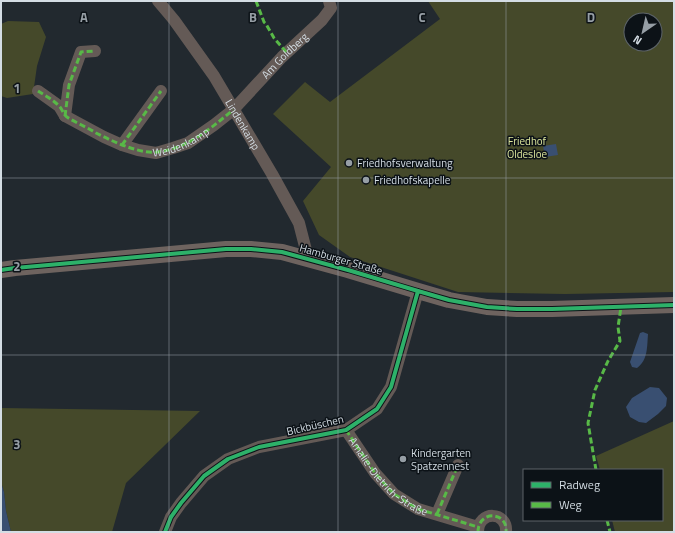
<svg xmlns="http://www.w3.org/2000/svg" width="675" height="533" font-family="'Titillium Web',sans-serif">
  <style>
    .green { fill: #45492a; fill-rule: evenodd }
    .water { fill: #394f71 }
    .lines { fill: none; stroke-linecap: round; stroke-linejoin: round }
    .minor { stroke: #645a56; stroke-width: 12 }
    .major { stroke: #6e635f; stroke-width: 16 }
    .quiet { stroke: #58b947; stroke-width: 3; stroke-dasharray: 6 3; stroke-linecap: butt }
    .cycleway-casing { stroke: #0c1217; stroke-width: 6 }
    .cycleway { stroke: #2db169; stroke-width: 4 }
    .grid { fill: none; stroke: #969ea5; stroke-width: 1; stroke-opacity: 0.55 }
    .poi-dot { fill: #969ea5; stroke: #0c1217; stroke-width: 1.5 }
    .labels { text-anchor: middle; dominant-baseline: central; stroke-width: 3; stroke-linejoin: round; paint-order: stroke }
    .street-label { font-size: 11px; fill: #d4dde4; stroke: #0c1217 }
    .park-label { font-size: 11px; fill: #dfe89e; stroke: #0c1217 }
    .poi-label { font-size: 11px; fill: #d4dde4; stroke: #0c1217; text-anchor: start }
    .grid-label { font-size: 13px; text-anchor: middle; font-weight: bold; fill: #969ea5; stroke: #0c1217; stroke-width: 3; stroke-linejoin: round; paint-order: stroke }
  </style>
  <rect width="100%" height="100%" fill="#22292f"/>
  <path class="green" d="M428,1H674V292L565,294L458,292L350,257L319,235L303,201L331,167L273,114L305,82L330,102L440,19ZM631,20H655V44H631Z
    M8,21L39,22L46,37L37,66L33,94L7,98L1,96V24Z
    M1,408L200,411L126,483L112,532H11L6,511L4,492L1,482Z
    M674,421V532H615L612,520H662V470H600L596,456Z"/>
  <path class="water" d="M556,144L558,155L545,157L543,146Z
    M643,332L648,334C647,347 648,360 637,368L632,367L630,362L640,333Z
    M650,387L659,388L667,398L666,406L658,414L646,423L639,422L630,417L626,407L632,398Z
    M1,482L4,492L6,511L11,532H1Z"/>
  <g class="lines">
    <g class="minor">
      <path id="s1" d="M158,1L174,20L214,76L272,174L299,223L308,258"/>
      <path id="s2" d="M38,91L59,106L65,116L104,137L122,145L138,150L156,153L173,148L188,143L214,125L233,110L282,57L322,20L331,8L329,1"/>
      <path d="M65,116L69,85L81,52L95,51"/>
      <path d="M122,145L161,91"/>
      <path id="s3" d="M346,430L375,473L394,494L418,509L478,527"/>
      <path d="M437,514L458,465"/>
      <path d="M165,532L171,517L181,503L204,476L228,459L259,447L346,430L377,409L391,387L418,291"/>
      <path d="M478,532C478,510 508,511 506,532"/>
    </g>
    <path class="major" d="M1,270L15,268L226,249H251L282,252L348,270L418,291L449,300L487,307L517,309H552L674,305"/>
    <g class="quiet">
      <path d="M256,1L264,22L266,24L274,38L287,53"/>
      <path id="s4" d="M38,91C44,95 52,99 58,105C62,108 63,114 67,117C76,123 87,127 96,133C112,141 139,154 157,152C187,149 211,128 233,110"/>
      <path d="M65,116L69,85L81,52L95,51"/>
      <path d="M122,145L161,91"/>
      <path d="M346,430L375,473L394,494L418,509L478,527"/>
      <path d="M596,470L588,423L595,390L608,361L620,341L618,327L621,307"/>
      <path d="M437,514L458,465"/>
      <path d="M607,520L610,532"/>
      <path d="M478,532C478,510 508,511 506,532"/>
    </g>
    <g class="cycleway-casing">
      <path id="cycleway" d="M1,270L15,268L226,249H251L282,252L348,270L418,291L449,300L487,307L517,309H552L674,305
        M165,532L171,517L181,503L204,476L228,459L259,447L346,430L377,409L391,387L418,291"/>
    </g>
    <use href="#cycleway" class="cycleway"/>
  </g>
  <path class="grid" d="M169,1V532M338,1V532M506,1V532M1,178H674M1,355H674"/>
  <g class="poi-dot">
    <circle cx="349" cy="163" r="4"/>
    <circle cx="366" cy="180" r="4"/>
    <circle cx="403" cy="459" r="4"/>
  </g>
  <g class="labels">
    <g class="street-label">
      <text stroke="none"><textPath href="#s2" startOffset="301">Am Goldberg</textPath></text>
      <text stroke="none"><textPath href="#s1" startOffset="150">Lindenkamp</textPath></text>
      <text stroke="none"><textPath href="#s4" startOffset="163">Weidenkamp</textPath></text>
      <text transform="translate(341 259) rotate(16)">Hamburger Straße</text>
      <text transform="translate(315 425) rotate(-13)">Bickbüschen</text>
      <text stroke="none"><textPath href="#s3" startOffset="64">Amalie-Dietrich-Straße</textPath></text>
    </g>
    <g class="park-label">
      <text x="527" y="141">Friedhof<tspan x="527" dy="13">Oldesloe</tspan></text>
    </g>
    <g class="poi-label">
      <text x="357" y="163">Friedhofsverwaltung</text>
      <text x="374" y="180">Friedhofskapelle</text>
      <text x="411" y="453">Kindergarten<tspan x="411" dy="13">Spatzennest</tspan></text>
    </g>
  </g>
  <g class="grid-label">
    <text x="84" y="22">A</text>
    <text x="253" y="22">B</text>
    <text x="422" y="22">C</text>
    <text x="591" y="22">D</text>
    <text x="17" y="93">1</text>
    <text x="17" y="271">2</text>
    <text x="17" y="449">3</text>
  </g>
  <rect width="675" height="533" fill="none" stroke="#d4dde4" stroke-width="4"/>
  <rect x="523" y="469" width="140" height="52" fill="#0c1217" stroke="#5c6369"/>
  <rect x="531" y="482" width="20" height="6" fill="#2db169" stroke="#5c6369"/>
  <text x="559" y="489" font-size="12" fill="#d4dde4">Radweg</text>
  <rect x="531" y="502" width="20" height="6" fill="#58b947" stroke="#5c6369"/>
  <text x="559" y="509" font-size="12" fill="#d4dde4">Weg</text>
  <g transform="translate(643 32) rotate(214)"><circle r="19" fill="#0c1217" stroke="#5c6369"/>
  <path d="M0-3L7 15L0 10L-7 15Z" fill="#969ea5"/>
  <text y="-6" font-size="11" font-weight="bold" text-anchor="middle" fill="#d4dde4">N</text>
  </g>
</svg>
